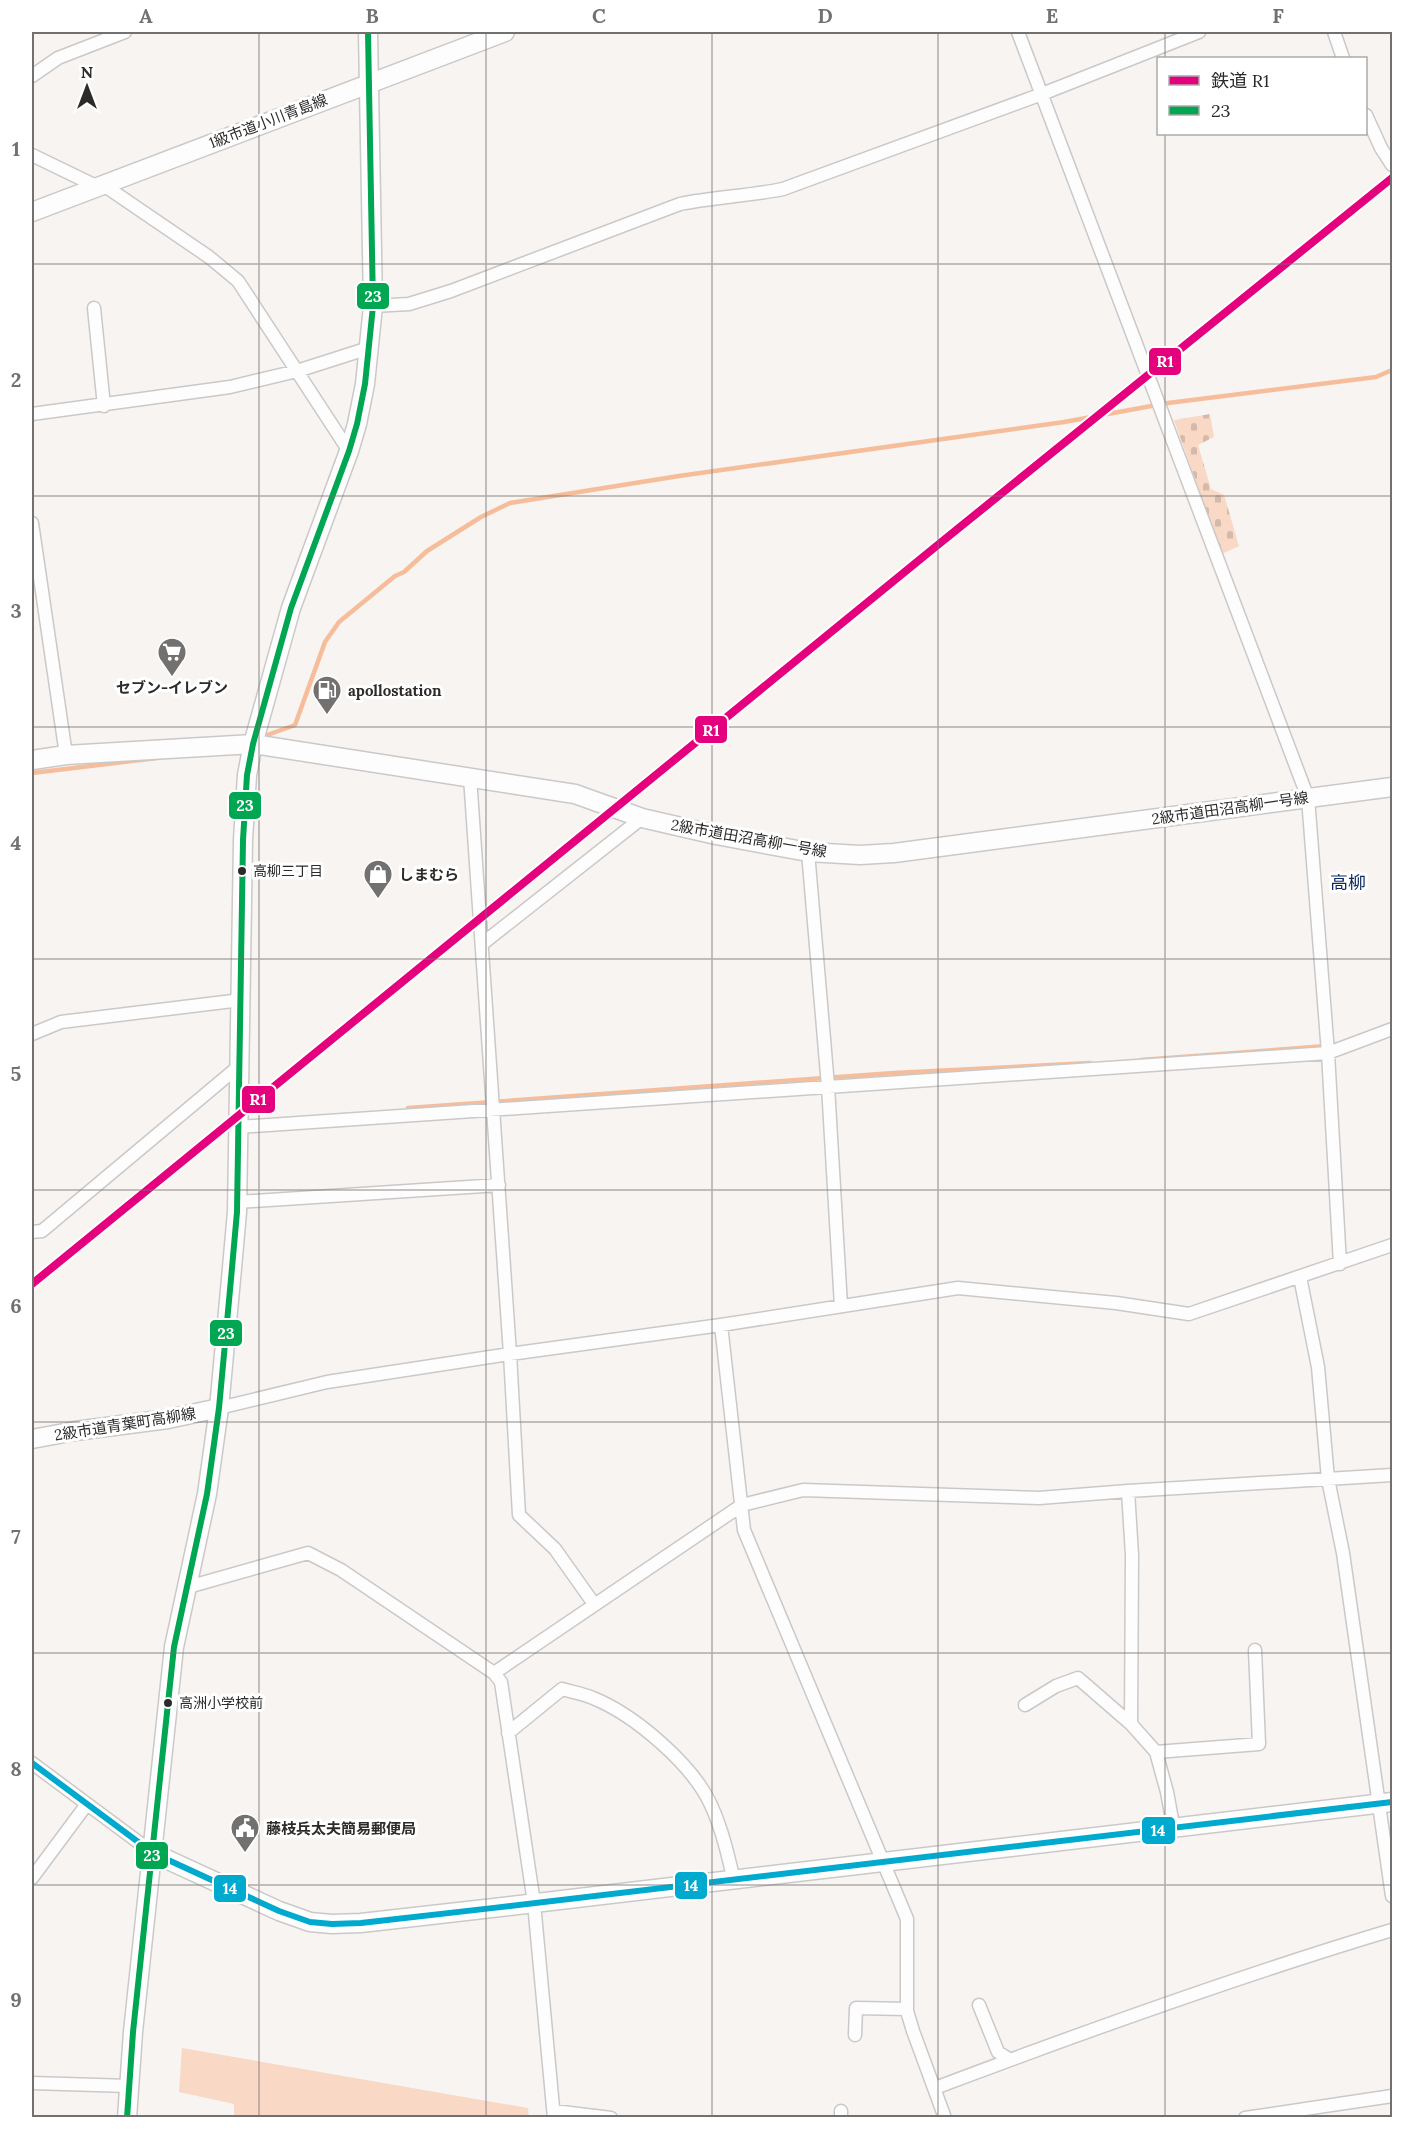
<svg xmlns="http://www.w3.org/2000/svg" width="1424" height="2149" font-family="Lora,'Noto Sans JP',serif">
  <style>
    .green { fill: #f9d8c5 }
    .cemetery { fill: url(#cemetery-stones) }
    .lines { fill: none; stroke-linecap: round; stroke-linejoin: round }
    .stream { stroke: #f6bd9a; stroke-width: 4.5 }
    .street-casing { stroke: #cbc9c8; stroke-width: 15 }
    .secondary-casing { stroke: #cbc9c8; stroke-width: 21 }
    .street { stroke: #fefdfd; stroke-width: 12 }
    .secondary { stroke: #fefdfd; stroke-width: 18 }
    .bus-1-casing { stroke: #fff; stroke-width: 10 }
    .bus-2-casing { stroke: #fff; stroke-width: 10 }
    .bus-1 { stroke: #00a651; stroke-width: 6 }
    .bus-2 { stroke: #00a9ce; stroke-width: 6 }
    .rail-1-casing { stroke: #fff; stroke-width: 12 }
    .rail-1 { stroke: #e5007d; stroke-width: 8 }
    .grid { fill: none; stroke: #737170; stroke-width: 1.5; stroke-opacity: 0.55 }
    .bus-dot { fill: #2c2b2a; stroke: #fff; stroke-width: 2 }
    .labels { text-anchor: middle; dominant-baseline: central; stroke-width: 6; stroke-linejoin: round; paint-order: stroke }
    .bus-label { font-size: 14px; fill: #2c2b2a; stroke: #fff; text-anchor: start }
    .street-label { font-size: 15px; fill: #2c2b2a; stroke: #fff }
    .poi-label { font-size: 15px; font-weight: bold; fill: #2c2b2a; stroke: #fff; text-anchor: start }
    .quarter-label { font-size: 18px; fill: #0f295e; stroke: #fff }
    .line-badge { stroke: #fff; stroke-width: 2 }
    .badge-label { font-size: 16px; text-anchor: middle; font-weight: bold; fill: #fff }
    .neatline { fill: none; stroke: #737170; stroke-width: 2 }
    .grid-label { font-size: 20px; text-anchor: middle; font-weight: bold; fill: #737170 }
  </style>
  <defs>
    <pattern id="cemetery-stones" width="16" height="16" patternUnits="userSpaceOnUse" patternTransform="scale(1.5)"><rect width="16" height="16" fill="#f9d8c5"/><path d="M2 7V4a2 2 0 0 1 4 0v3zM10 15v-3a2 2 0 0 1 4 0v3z" fill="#d6baa9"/></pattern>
  </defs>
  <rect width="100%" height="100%" fill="#f7f4f2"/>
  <path class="green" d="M182,2048L528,2108L529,2117H234V2104L179,2092Z"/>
  <path class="cemetery" d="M1210,414L1214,437L1198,445L1211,489L1224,495L1239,546L1222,554L1174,420Z"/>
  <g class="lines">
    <path class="stream" d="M259,738L295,725L325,642L339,622L395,576L404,572L427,551L481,517L510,503L679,476L1064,422L1168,403L1376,377L1392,370
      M32,773L157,758
      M1141,1060L1327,1046
      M408,1108L894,1073L1090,1063"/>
    <g class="street-casing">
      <path id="street" d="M1018,32L1308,798L1328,1053L1340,1264
        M1334,32L1343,58
        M32,76L58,58L125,32
        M1366,115L1381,148L1392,165
        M32,155L96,186
        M102,184L209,257L238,281L349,451
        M373,306L409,304L451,291L680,204C714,197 749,196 783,189L1042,94L1199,32
        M94,308L104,406
        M32,414L230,387L297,371L369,348
        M32,523L66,755
        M470,777L510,1354L519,1515L555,1549L594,1604
        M808,852L828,1086L841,1306
        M482,944L642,818
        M32,1034L61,1022L241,1000
        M238,1127L1328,1053L1392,1029
        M237,1202L499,1185
        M32,1232L42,1231L238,1067
        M1300,1277L1318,1367L1328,1479L1343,1553L1392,1896
        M721,1325L744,1530L907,1919V2011L913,2031L945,2118
        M219,1408L327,1382L510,1354L721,1325L958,1288L1116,1303L1189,1314L1392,1245
        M1128,1491L1132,1555L1131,1724L1156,1752L1167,1792L1174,1830
        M188,1587L308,1553L341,1570L494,1673L501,1682L534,1903L554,2118
        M494,1673L742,1505L803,1490L1039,1498L1128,1491L1392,1475
        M1025,1705L1056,1686L1078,1678L1131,1724
        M508,1733L562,1689C572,1692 584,1694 593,1698C635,1715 693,1765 711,1805C722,1829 728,1855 734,1881
        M1156,1752L1259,1744L1255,1650
        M32,1763L153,1853
        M32,1878L87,1804
        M979,2005L998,2052L1010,2060
        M855,2035L856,2008L907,2009
        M32,2083L129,2086
        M935,2088C1086,2031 1238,1976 1392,1930
        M554,2111L611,2118
        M841,2118V2111
        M1245,2118L1392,2096"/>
    </g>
    <g class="secondary-casing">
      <path id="secondary" d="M32,212L505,32
        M32,760L66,755L253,744L575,794L642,818L716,835L808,852L860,855L894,853L1392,787
        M32,1439L75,1431L168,1419L219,1408
        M153,1853L279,1911L310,1922L332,1924L361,1923C705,1884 1049,1844 1392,1802
        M127,2118L133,2032L174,1647L207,1494L219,1408L231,1279L237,1212L243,840L247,775L253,744L291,608L349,451L357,424L365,384L373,306L368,32"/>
    </g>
    <use href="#street" class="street"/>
    <use href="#secondary" class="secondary"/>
    <g class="bus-1-casing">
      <path id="bus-1" d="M127,2118L133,2032L174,1647L207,1494L219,1408L231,1279L237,1212L243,840L247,775L253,744L291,608L349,451L357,424L365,384L373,306L368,32"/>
    </g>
    <g class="bus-2-casing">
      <path id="bus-2" d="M32,1763L153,1853L279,1911L310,1922L332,1924L361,1923C705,1884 1049,1844 1392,1802"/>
    </g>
    <use href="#bus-1" class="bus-1"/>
    <use href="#bus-2" class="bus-2"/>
    <g class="rail-1-casing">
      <path id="rail-1" d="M32,1284L934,548L1392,178"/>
    </g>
    <use href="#rail-1" class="rail-1"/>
  </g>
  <path class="grid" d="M259,32V2118M486,32V2118M712,32V2118M938,32V2118M1165,32V58M1165,134V2118M32,264H1392M32,496H1392M32,727H1392M32,959H1392M32,1190H1392M32,1422H1392M32,1653H1392M32,1885H1392"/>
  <defs>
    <g id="supermarket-pin" transform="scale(1.5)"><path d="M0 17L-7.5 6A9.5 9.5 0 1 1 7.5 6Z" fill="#737170" stroke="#fff"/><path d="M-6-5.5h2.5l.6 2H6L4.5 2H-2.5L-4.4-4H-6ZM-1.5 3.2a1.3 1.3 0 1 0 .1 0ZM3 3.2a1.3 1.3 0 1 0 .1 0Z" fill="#fff"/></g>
    <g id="fuel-pin" transform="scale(1.5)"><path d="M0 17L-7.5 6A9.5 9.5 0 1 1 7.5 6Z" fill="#737170" stroke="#fff"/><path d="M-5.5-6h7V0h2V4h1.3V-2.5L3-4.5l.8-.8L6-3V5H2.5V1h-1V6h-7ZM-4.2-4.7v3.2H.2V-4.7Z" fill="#fff"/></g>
    <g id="shop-pin" transform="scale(1.5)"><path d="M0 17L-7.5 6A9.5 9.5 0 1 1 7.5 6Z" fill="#737170" stroke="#fff"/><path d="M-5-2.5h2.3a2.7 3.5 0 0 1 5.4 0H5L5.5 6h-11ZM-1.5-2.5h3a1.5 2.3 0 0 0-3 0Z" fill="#fff"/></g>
    <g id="civic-pin" transform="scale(1.5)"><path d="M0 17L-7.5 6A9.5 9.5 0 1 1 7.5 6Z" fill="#737170" stroke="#fff"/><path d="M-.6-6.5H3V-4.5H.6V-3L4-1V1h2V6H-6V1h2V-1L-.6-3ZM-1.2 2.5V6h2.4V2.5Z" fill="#fff"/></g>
  </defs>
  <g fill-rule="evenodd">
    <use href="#supermarket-pin" x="172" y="652"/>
    <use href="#fuel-pin" x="327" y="690"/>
    <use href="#shop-pin" x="378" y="874"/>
    <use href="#civic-pin" x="245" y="1828"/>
  </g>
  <g class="bus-dot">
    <circle cx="242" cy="871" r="5"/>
    <circle cx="168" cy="1703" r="5"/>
  </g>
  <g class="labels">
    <g class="bus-label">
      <text x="253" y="871">高柳三丁目</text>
      <text x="179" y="1703">高洲小学校前</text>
    </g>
    <g class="street-label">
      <text transform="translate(268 121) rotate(-21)">1級市道小川青島線</text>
      <text transform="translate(1230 808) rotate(-8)">2級市道田沼高柳一号線</text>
      <text transform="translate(749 838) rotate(10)">2級市道田沼高柳一号線</text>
      <text transform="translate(125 1424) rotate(-9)">2級市道青葉町高柳線</text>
    </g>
    <g class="poi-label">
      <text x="172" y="687" text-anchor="middle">セブン-イレブン</text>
      <text x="348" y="690">apollostation</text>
      <text x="399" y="874">しまむら</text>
      <text x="266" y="1828">藤枝兵太夫簡易郵便局</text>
    </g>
    <g class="quarter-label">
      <text x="1348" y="882">高柳</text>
    </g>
  </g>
  <g class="line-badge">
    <rect x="356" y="282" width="34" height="28" rx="6" fill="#00a651"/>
    <rect x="1148" y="347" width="34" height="29" rx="6" fill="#e5007d"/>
    <rect x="694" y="715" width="34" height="29" rx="6" fill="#e5007d"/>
    <rect x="228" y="791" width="34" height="29" rx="6" fill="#00a651"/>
    <rect x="241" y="1085" width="35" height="29" rx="6" fill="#e5007d"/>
    <rect x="209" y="1319" width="34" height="28" rx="6" fill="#00a651"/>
    <rect x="1141" y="1816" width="35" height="29" rx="6" fill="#00a9ce"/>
    <rect x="135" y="1841" width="34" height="29" rx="6" fill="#00a651"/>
    <rect x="674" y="1871" width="34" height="29" rx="6" fill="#00a9ce"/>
    <rect x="213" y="1874" width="34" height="29" rx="6" fill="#00a9ce"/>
  </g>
  <g class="badge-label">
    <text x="373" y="302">23</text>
    <text x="1165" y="367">R1</text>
    <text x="711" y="736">R1</text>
    <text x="245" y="811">23</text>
    <text x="258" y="1105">R1</text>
    <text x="226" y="1339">23</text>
    <text x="1158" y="1836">14</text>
    <text x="152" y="1861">23</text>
    <text x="691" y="1891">14</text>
    <text x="230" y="1894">14</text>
  </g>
  <rect width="1424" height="2149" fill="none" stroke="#ffffff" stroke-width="66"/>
  <rect x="1157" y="57" width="210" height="78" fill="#ffffff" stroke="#abaaaa" stroke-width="1.5"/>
  <rect x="1169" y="76" width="30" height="9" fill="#e5007d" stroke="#abaaaa" stroke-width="1.5"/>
  <text x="1211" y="87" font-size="18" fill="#2c2b2a">鉄道 R1</text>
  <rect x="1169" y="106" width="30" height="9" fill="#00a651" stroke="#abaaaa" stroke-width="1.5"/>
  <text x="1211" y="117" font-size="18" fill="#2c2b2a">23</text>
  <g transform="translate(87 87)" stroke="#ffffff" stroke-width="4.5" paint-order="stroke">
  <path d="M0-4.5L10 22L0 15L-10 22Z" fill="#2c2b2a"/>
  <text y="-9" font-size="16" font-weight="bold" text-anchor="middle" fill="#2c2b2a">N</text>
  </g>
  <rect x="33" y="33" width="1358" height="2083" class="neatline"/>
  <g class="grid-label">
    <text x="146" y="23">A</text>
    <text x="372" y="23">B</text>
    <text x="599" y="23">C</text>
    <text x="825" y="23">D</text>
    <text x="1052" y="23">E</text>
    <text x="1278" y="23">F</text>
    <text x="16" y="156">1</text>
    <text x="16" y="387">2</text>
    <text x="16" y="618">3</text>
    <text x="16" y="850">4</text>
    <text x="16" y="1081">5</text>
    <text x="16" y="1313">6</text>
    <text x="16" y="1544">7</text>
    <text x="16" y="1776">8</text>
    <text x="16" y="2007">9</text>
  </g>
</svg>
